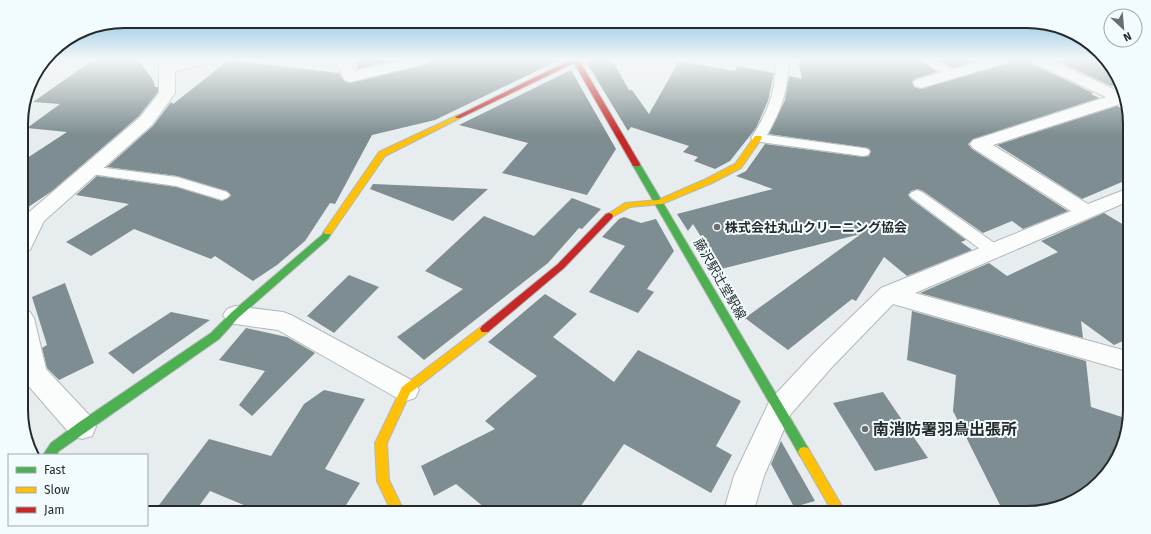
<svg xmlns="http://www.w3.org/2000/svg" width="1151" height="534" font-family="'Fira Sans','Noto Sans JP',sans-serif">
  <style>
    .building { fill: #7e8d91 }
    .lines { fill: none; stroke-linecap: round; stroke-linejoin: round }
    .lane-casing { stroke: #b4b8b9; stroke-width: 2 }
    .street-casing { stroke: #b4b8b9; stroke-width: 2 }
    .fast-casing { stroke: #b4b8b9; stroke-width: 2 }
    .slow-casing { stroke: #b4b8b9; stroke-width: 2 }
    .jam-casing { stroke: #b4b8b9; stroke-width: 2 }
    .lane { fill: #fbfcfc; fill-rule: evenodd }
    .street { fill: #fbfcfc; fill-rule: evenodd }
    .fast { fill: #4caf50; fill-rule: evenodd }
    .slow { fill: #ffc107; fill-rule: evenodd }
    .jam { fill: #c62828; fill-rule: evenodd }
    .poi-dot { fill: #6a6e6f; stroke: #f2fcff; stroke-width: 1.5 }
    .labels { text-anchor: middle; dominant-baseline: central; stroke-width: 4; stroke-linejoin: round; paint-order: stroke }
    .poi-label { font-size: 13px; font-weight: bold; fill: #262a2b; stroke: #f2fcff; text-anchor: start }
    .street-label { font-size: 13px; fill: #262a2b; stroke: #f2fcff }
    .near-poi-label { font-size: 16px; font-weight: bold; fill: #262a2b; stroke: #f2fcff; text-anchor: start }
    .rim { fill: none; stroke: #262a2b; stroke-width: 2 }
  </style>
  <rect width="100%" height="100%" fill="#e7edee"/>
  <path class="building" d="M93,60H138L153,80L155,87H158V92L139,116L52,191L21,212V162L67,132L27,128L60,104L33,102Z
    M229,60L339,73L344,81L350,83L429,64L432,60H559L435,120L372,135L335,204L330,203L305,241L277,265L253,281L215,256L211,259L134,229L91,256L66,242L129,204L76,195L97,176L176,187L222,201L231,196L227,191L177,176L107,167L153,126L171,102L173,104Z
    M354,60H395L358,69Z
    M585,60H612L629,90H632L649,114L679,61L735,71L737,66L774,73L768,101L756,128L730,161L715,169L694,161L698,157L683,152L689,146L631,127L628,131Z
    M798,60H920L937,72L914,79L912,82L914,87L921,89L1006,64L1009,60H1030L1032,64L1093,93L1091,94L1099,98L973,139L968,144L972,149L1068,211L1023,229L1012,221L983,233L923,191L918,189L911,191L908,195L911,199L966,240L961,242L972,250L907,276L884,257L856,301L852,299L788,350L745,318L861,234L721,269L693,224L688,231L677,214L773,189L736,176L746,171L765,144L863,157L869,156L871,151L868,148L769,134L785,100L789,76L802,79Z
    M939,60H977L953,68Z
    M1055,60H1098L1111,66L1118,84L1111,86Z
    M571,70L616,149L587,195L502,173L528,143L459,125Z
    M1117,106L1129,112V179L1082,199L997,145Z
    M373,184L488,189L453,221L370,189Z
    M572,198L601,209L582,229L579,228L548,263L424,360L397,337L463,289L425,271L484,216L534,236Z
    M1104,213L1129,228L1130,338L1114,345L1081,321L1083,338L920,293L989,263L1007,276L1058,252L1041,241Z
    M624,217L641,223L656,219L674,251L647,289L654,292L638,313L589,292L625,246L602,237L619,219Z
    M349,275L379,287L334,333L307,316Z
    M65,283L94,363L59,380L47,368L42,348L47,345L32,297Z
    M545,294L577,314L553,337L614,382L638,350L741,401L716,446L732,455L711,493L624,444L576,513H491L456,484L434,496L421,466L495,429L485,421L537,376L488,342Z
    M912,311L1086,361L1091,407L1128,419L1122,450L1085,496L1034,513H1004L953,411L956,375L907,360Z
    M171,312L210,320L133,374L108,353Z
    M246,328L287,337L315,353L252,416L239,405L265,371L219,360Z
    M324,390L365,399L325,469L360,483L341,513H263L210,491L194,513H153L209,439L271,456L304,404Z
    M883,392L928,458L875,471L833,403Z
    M781,441L815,501L794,507L771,464Z"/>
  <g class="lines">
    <g class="lane-casing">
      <path id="lane" d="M776,60H788C789,89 781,111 767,135L863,148L868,149L870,152L868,155L863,156L753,141L751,138C768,112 776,92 776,60Z
        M921,60H935L956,71L958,74L956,77H948Z
        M89,166L177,177L227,192L230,195L227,198L222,200L176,186L84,173L82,170L84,167Z
        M917,190L922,192L1000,247L1002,251L1000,255L994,257L988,255L912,198L909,195L912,192Z"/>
    </g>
    <g class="street-casing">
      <path id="street" d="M158,60H172L173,62L183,60H214L212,63L175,71V93L152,125L44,221L30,250L22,252L21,225L28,213L140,117L159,93V68Z
        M334,60H349L355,71L403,60H431L429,63L350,82L345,80Z
        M984,60H1008L1006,63L921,88L915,86L913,83L915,80Z
        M1031,60H1051L1122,93L1127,104H1120L993,145L1088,204L1129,188V201L915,293L1130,352V372L893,304L832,367L790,415L764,476L753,513H723L734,476L770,400L814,353L881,288L1071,211L973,148L970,144L973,140L1106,97L1033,63Z
        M235,306L283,312L291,315L415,382L419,390L415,398L406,401L397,398L278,330L235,324L227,321L223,315L227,309Z
        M22,309L30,312L34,318L46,369L92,418L96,427L92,436L82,439L72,436L25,382L22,375Z"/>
    </g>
    <g class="fast-casing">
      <path id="fast" d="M633,162H639L640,164L808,448L810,452L808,456L804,457L800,456L632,164Z
        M328,229L332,232L328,239L238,318L219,339L59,451L56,455H43L51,443L78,423L211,333L232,312L322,235L325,230Z"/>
    </g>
    <g class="slow-casing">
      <path id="slow" d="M458,115L460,116V118L385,156L331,234H325L324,232L325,230L379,152Z
        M755,136H761L762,138L741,168L712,183L662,204L630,207L609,219L605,216L625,203L658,200L706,179L735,164Z
        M485,325L488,326L490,329L488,332L410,393L387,443L389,480L405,513H392L377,481L375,443L377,439L402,387L482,326Z
        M804,447L808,448L846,513H833L798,452L800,448Z"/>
    </g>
    <g class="jam-casing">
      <path id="jam" d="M570,60H579L640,164L639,166H633L632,164L574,63L460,118H456L455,117Z
        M609,213L612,214L613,216L612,218L564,268L488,332H482L480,329L482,326L558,264L606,214Z"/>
    </g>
    <use href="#lane" class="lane"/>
    <use href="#street" class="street"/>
    <use href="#fast" class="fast"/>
    <use href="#slow" class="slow"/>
    <use href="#jam" class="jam"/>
  </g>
  <linearGradient id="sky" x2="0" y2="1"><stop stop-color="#72b6de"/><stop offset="0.44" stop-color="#f4f7f7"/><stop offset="1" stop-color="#f4f7f7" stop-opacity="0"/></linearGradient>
  <rect width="1151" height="135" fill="url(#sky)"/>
  <g class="poi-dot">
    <circle cx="717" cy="227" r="4"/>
    <circle cx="865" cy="429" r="4"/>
  </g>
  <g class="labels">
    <g class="poi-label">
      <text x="725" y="227">株式会社丸山クリーニング協会</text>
    </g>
    <g class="street-label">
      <text transform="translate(720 279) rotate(60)">藤沢駅辻堂駅線</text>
    </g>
    <g class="near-poi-label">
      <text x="873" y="429">南消防署羽鳥出張所</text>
    </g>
  </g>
  <path d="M0 0H1151V534H0ZM124 28H1027A96 96 0 0 1 1123 124V410A96 96 0 0 1 1027 506H124A96 96 0 0 1 28 410V124A96 96 0 0 1 124 28Z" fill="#f2fcff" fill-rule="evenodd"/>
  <path class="rim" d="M124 28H1027A96 96 0 0 1 1123 124V410A96 96 0 0 1 1027 506H124A96 96 0 0 1 28 410V124A96 96 0 0 1 124 28Z"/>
  <rect x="8" y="454" width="140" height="72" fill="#f2fcff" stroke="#a0a8aa"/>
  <rect x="16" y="467" width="20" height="6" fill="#4caf50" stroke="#a0a8aa"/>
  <text x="44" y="474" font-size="12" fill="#262a2b">Fast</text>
  <rect x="16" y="487" width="20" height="6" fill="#ffc107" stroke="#a0a8aa"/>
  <text x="44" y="494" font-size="12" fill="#262a2b">Slow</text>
  <rect x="16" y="507" width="20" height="6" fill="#c62828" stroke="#a0a8aa"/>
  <text x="44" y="514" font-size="12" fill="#262a2b">Jam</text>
  <g transform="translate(1123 28) rotate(154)"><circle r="19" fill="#f2fcff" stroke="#a0a8aa"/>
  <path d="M0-3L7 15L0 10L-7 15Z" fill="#6a6e6f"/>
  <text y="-6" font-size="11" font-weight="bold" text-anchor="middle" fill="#262a2b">N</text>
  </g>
</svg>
